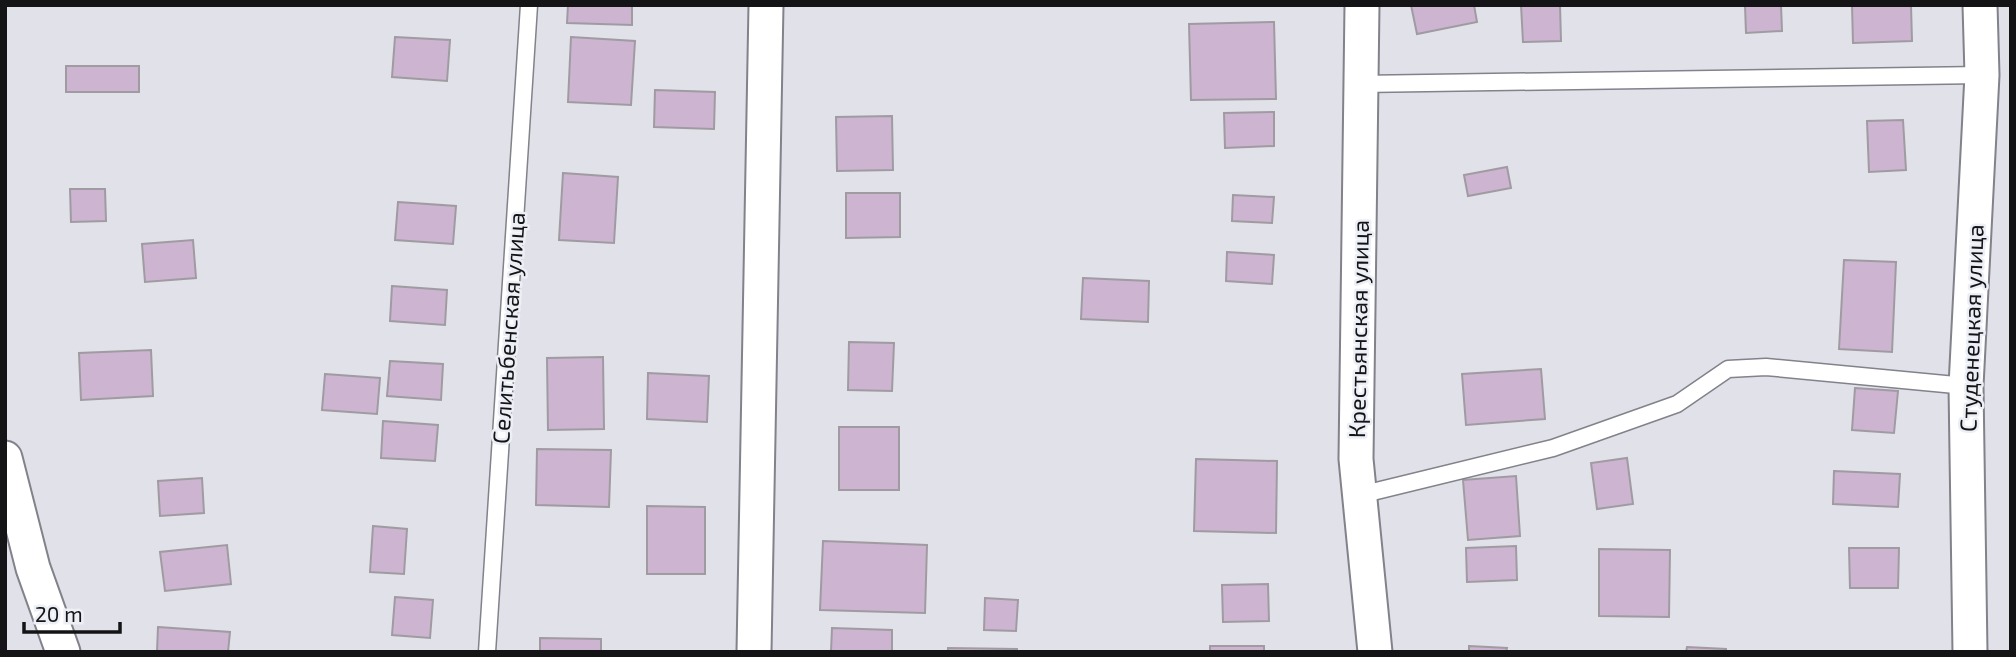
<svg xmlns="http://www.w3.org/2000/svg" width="2016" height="657" font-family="'Exo 2',sans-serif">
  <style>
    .building { fill: #cdb5d2; stroke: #a09ba1; stroke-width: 2 }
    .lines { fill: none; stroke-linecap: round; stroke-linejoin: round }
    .service-casing { stroke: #81828a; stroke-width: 19 }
    .minor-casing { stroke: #81828a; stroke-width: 37 }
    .service { stroke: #fff; stroke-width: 16 }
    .minor { stroke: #fff; stroke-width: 33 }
    .labels { text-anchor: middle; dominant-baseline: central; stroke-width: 5; stroke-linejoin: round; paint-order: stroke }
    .street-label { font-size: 23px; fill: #141417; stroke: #edeff7 }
  </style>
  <rect width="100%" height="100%" fill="#e0e1e9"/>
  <path class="building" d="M568,5H632V25L567,23Z
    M1411,5H1474L1477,22L1417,34Z
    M1521,5H1560L1561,41L1523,42Z
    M1745,5H1781L1782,31L1746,33Z
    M1852,5H1911L1912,41L1853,43Z
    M1274,22L1276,99L1191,100L1189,24Z
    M395,37L450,40L447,81L392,77Z
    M571,37L635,41L631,105L568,102Z
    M66,66H139V92H66Z
    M655,90L715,92L714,129L654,127Z
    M1274,112V146L1225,148L1224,113Z
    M892,116L893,170L837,171L836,117Z
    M1903,120L1906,170L1869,172L1867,121Z
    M1507,167L1511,188L1468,196L1464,175Z
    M563,173L618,177L614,243L559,240Z
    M70,189H105L106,221L71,222Z
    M846,193H900V237L846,238Z
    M1233,195L1274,197L1272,223L1232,221Z
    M398,202L456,206L453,244L395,240Z
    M193,240L196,278L145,282L142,244Z
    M1227,252L1274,255L1272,284L1226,281Z
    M1844,260L1896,262L1892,352L1839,349Z
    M1083,278L1149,281L1148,322L1081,319Z
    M392,286L447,290L445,325L390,321Z
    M849,342L894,343L892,391L848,390Z
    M151,350L153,396L81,400L79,353Z
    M603,357L604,429L548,430L547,358Z
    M390,361L443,364L441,400L387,396Z
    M1541,369L1545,419L1466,425L1462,374Z
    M648,373L709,376L707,422L647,419Z
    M325,374L380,378L377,414L322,410Z
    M1855,388L1898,391L1894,433L1852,430Z
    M383,421L438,425L435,461L381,458Z
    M839,427H899V490H839Z
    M537,449L611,450L609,507L536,505Z
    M1627,458L1633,504L1597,509L1591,463Z
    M1196,459L1277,461L1276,533L1194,531Z
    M1834,471L1900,474L1898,507L1833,504Z
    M1516,476L1520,536L1468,540L1463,480Z
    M202,478L204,513L160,516L158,481Z
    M647,506L705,507V574H647Z
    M373,526L407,529L404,574L370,572Z
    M823,541L927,545L925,613L820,610Z
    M227,545L231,584L165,591L160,552Z
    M1516,546L1517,580L1467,582L1466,548Z
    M1849,548H1899L1898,588H1850Z
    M1599,549L1670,550L1669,617L1599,616Z
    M1268,584L1269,621L1223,622L1222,585Z
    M395,597L433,600L430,638L392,635Z
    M985,598L1018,600L1016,631L984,630Z
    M158,627L230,632L228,652H157Z
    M832,628L892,630V652H831Z
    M540,638L601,639V652H540Z
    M1210,646H1264V652H1210Z
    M1469,646L1507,648L1506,652H1469Z
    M1687,647L1726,649V652H1686Z
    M948,648L1017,649V652H948Z"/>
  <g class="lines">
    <g class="service-casing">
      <path id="service" d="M1360,84L1982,75
        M1360,495L1553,448L1677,404L1728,369L1766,367L1966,386
        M487,652L529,5"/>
    </g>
    <g class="minor-casing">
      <path id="minor" d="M1362,5L1356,459L1375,652
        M5,458L33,568L63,652
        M754,652L766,5
        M1970,652L1966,386L1982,75L1980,5"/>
    </g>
    <use href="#service" class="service"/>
    <use href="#minor" class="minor"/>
  </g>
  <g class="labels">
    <g class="street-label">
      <text transform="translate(508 328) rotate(-86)">Селитьбенская улица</text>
      <text transform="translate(1971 328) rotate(-88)">Студенецкая улица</text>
      <text transform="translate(1358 329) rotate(-89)">Крестьянская улица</text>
    </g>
  </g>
  <rect width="2016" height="657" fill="none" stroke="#141417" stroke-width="14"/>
  <path d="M24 622v10h96v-10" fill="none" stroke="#141417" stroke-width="3.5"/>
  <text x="35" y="622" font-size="21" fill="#141417" stroke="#edeff7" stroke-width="5" paint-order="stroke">20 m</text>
</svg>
